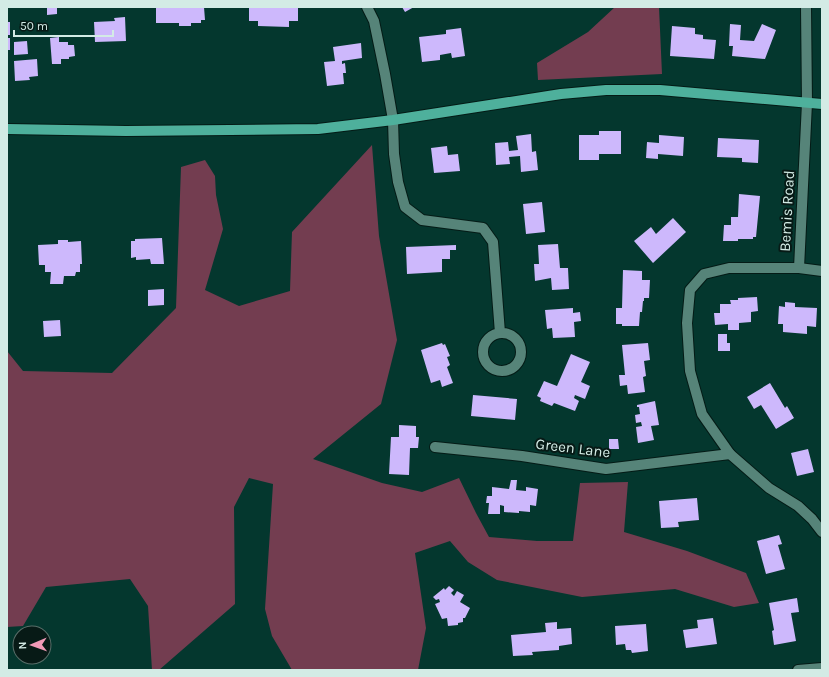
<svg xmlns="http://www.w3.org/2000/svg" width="829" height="677" font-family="Karla,sans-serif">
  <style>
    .green { fill: #733d50 }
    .building { fill: #cdb8fc }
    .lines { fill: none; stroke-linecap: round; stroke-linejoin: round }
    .street-casing { stroke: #041b16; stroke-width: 12 }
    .secondary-casing { stroke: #041b16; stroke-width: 12 }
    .primary-casing { stroke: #041b16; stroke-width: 12 }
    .street { stroke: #568479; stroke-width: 10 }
    .secondary { stroke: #568479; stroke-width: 10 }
    .primary { stroke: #4eb09c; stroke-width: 10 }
    .labels { text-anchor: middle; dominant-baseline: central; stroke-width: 4; stroke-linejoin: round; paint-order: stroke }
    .street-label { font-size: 15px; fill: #d3ebe5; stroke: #071a16 }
  </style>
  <rect width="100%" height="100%" fill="#04372e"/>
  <path class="green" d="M615,7H659L662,74L538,80L537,63L588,32Z
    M372,145L379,236L397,340L381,404L313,459L382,483L422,492L459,478L476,513L489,537L537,541H573L580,483L628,482L624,532L687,551L746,573L759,603L734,607L675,589L582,597L497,580L468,562L450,541L415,553L426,628L418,670H292L272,636L265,609L273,484L249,478L234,507L235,604L159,670H152L148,606L130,579L46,587L23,626L7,627V351L23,371L112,373L176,308L181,167L205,160L215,176L216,195L223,229L205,290L239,306L290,291L292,232Z"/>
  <path class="building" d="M47,7H57V14L47,15Z
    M156,7H204L205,20H201V23H191V26H179V23H156Z
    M249,7H298V21H289V27L258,26V21H249Z
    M402,7H414L405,12Z
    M125,17L126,41L95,42L94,22L115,21L114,18Z
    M7,22H10V35H7Z
    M730,24L741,25L740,40L754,41L762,24L776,30L765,59L732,56L733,46H729Z
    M672,26L695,28V34L703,35V39L716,40L714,59L670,56Z
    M461,28L465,56L452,58L451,53L440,55V60L422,62L419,37L446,34V30Z
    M59,37V42H68V45H74L75,56L69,57V59H61V64H52L50,38Z
    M7,38H10V50H7Z
    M27,41L28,54L14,55V42Z
    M361,43L362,58L342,61V64L345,63L346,73H343L344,84L327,86L324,62L335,61L333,47Z
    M37,59L38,76L29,77L30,80L15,81L14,61Z
    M599,131H621V154H599V160H579V135H599Z
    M531,134L532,152L536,151L538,170L521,172L520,156L509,157L510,164L496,165L495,143L508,142L509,151L518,150L516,136Z
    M659,135L684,137L683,156L658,154V159L646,158L647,142L659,143Z
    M718,138L759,140L758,163L742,162V158L717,157Z
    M447,146L448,155L458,154L460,171L434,173L431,148Z
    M739,194L760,196L756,237H753V239H738V241H723L724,225H731V217H738Z
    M542,202L545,232L526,234L523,204Z
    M673,218L686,232L653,263L634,241L651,227L656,234Z
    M162,238L164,264H151L150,259L136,260V257L131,258V241H135V239Z
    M58,240H68V242L81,241L82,264H80V272H76L75,276H64L63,284H50L51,272H45V265H39L38,245L58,244Z
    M558,244L560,268H568L569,289L552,290L551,278L535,281L534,264H539L538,245Z
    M456,245V250H450V259H442V272L407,274L406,247Z
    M623,270L642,271V280H650L649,298H644V301H643L642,312H640L639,326H622V324H616V308H622Z
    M164,289V305L148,306V290Z
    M757,297L758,311L751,312V322L739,323V330H728V324L715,325L714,313H720V304H731L730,300H738V298Z
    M785,302L795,303V307L817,308L816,327L807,326V334L783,332V324H778L779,306L785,307Z
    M573,308V313L580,312L581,321L574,322L575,337L553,338L552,328L547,329L545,310Z
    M60,320L61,336L44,337L43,321Z
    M718,334H727V343H730V351H718Z
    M442,343L443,345L445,344L450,356L447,357L450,365L447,367L453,383L442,387L440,380L431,383L421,350Z
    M648,343L650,360L644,361L646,376L643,377L645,392L628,394L627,385L620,386L619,375H625L622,345Z
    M571,354L590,362L581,382L590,386L585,399L575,395L574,398L579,401L575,411L554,403L552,406L540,401L541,398L537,396L544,381L557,386Z
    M770,383L785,408L787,406L794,418L776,429L761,405L754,409L747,397Z
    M473,395L517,399L515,420L471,416Z
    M655,401L659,425L651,426L654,440L638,443L636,427L642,426L641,422L636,423L635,415L640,414L639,407H637V405Z
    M399,425L416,426V437H419L418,448H410L409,475L389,474L391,437H399Z
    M609,439H618L619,449H609Z
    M808,449L814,472L797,476L791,453Z
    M511,480H517L516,490L526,491V487L538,489L536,506L530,505V512L519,511V513L504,512V506L500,505V514H488L489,503H486L487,496H492V487L509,489Z
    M697,498L699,520L678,522L679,527L661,528L659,501Z
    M779,535L782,544L778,545L785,569L766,574L757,541Z
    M449,586L454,590L451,593L454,596L457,591L464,595L460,602L470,608L465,618H463V622L458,623V625L448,626L447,618L442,619L435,604L440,602L439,599L436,600L433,597L444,588L445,590Z
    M797,598L799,612L791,613L796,641L774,645L772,631L774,630L769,603Z
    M713,618L717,644L686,648L683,630L698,628L697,620Z
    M557,622V629L571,628L572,644L559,646V650L532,652L533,655L513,656L511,635L546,632L545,623Z
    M646,624L648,651L632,653L631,650H626L625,644L616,645L615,626Z"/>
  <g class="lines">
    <g class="street-casing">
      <path id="street" d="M367,7L374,21L385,74L393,120L394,154L398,182L405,207L422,220L483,228L493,242L500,333
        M806,7L807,103
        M799,268L822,271
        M483 352a19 19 0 1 1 38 0a19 19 0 1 1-38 0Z
        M435,447L522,456L606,469L730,454
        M798,670L822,668"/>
    </g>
    <g class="secondary-casing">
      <path id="secondary" d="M807,103L799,268H729L704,274L690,290L687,323L690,371L702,414L730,454L769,488L798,506L812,519L822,532"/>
    </g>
    <g class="primary-casing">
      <path id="primary" d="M7,129L126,131L318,129L393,120L561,94L606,90H660L822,104"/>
    </g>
    <use href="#street" class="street"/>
    <use href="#secondary" class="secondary"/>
    <use href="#primary" class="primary"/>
  </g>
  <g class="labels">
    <g class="street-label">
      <text transform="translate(787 211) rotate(-87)">Bemis Road</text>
      <text transform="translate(573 448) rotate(7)">Green Lane</text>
    </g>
  </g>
  <rect width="829" height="677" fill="none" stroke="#d3ebe5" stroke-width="16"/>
  <g transform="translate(32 645) rotate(268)"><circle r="19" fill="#071a16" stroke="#596e69"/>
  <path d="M0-3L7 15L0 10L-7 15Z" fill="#f09ab7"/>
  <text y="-6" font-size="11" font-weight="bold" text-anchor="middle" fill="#d3ebe5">N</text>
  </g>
  <path d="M14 30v6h99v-6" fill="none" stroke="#d3ebe5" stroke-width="2"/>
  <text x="20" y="30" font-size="12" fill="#d3ebe5" stroke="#071a16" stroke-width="3" paint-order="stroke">50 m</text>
</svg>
